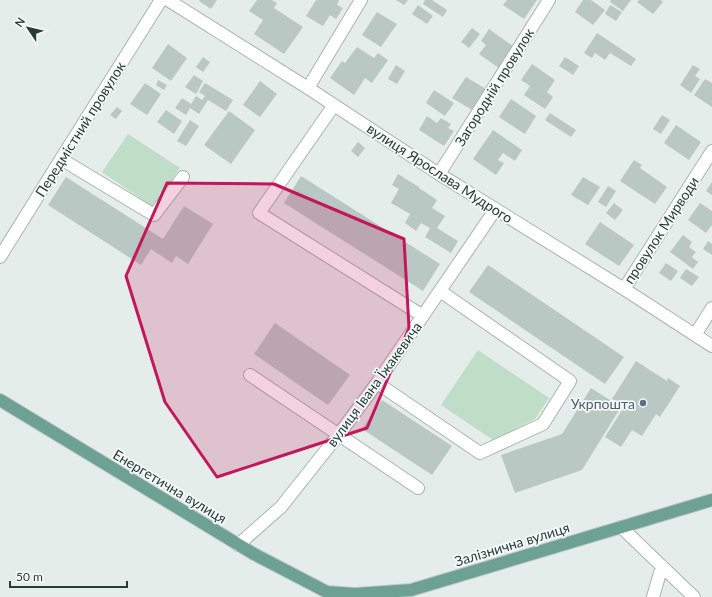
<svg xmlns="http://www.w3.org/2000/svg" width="712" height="597" font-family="Lato,sans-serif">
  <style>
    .green { fill: #bfddc7 }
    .building { fill: #bac8c3 }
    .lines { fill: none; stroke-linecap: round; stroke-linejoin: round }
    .minor-casing { stroke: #a8b5b1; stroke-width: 14 }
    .major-casing { stroke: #c2c9c7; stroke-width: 14 }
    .minor { stroke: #fff; stroke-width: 12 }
    .major { stroke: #6ca193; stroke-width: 12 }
    .marked { fill: #c2185b; fill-opacity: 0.2; stroke: #c2185b; stroke-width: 3; stroke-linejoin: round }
    .service-dot { fill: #5c6f8a; stroke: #f6faf8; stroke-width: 1.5 }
    .labels { text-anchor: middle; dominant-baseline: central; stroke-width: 3.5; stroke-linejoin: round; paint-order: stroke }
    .street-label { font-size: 14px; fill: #253f38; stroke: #f6faf8 }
    .service-label { font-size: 14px; fill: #4e5e75; stroke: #f6faf8; text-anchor: end }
  </style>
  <rect width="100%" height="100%" fill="#e5edea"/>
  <path class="green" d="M128,134L180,168L153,207L102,172Z
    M478,350L549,398L535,419L493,440L441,405Z"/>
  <path class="building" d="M200,0H217L211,9L199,1Z
    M257,0H272L277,3L274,8L303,27L284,54L254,34L263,20L249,11Z
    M316,0H339L337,5L343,8L336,19L330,15L323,26L306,16Z
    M396,0H408L404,5Z
    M425,0H432L447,10L443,17L423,4Z
    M507,0H537L524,19L503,5Z
    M583,0H591L605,10L593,25L575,12Z
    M611,0H631L623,11L610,2Z
    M639,0H661L663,2L653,14L637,2Z
    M418,5L433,16L427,24L412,14Z
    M610,5L622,12L616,21L605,14Z
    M377,12L397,24L381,47L362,35Z
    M472,28L480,34L469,48L461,42Z
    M489,29L513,46L499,68L479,54L486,45L481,41Z
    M597,33L636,59L631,66L610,53L605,60L595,53L592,58L584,53Z
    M168,44L187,58L171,81L152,68Z
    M357,47L374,58L378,53L388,60L372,83L365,78L354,95L330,78L342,61L345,63Z
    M203,57L210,62L203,72L196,67Z
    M565,57L579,66L573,75L559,66Z
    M532,64L555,80L547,92L553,97L545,109L524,95L530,86L521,80Z
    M396,65L405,71L397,84L388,79Z
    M693,65L700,69L695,76L700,79L691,93L680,85Z
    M194,75L203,81L196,94L185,87Z
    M466,77L486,89L472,110L452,98Z
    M705,79L712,83V107L694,95Z
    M158,80L167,85L164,90L156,85Z
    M260,81L277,94L260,117L243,105Z
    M145,83L161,94L147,115L130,104Z
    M205,83L233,100L226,111L208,100L199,114L190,108L186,115L175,108L182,98L191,104L196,96L202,100L205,96L199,92Z
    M434,90L454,103L445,116L426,103Z
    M511,99L536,116L525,134L499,117Z
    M117,107L122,111L116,119L110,115Z
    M166,110L182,121L174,134L157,122Z
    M229,111L255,130L231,164L204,145Z
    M550,113L576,130L571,137L545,120Z
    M662,115L670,120L661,134L653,129Z
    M427,116L437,123L441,118L451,124L448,128L454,131L444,146L419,130Z
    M190,120L199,126L186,146L177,141Z
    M676,125L701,142L689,160L664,143Z
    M493,130L522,150L515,161L503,153L498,160L504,163L496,175L473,159Z
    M358,142L365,148L358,157L351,151Z
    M634,160L642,165L640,168L667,187L655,204L620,181Z
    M398,174L419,187V188L437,200L432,208L445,216L437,228L458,241L451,253L425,237L430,228L421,223L416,231L405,223L410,214L391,203L399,189L392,185Z
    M301,176L440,264L423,291L284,203Z
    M66,177L163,239L184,206L213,224L188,264L176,256L172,263L151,249L141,265L48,205Z
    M583,177L600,187L588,205L571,195Z
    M712,182V195L706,191Z
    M608,186L616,191L606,207L598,202Z
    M614,203L623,210L615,220L606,213Z
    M700,203L712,211V225L706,233L688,220Z
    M600,222L634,245L619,266L585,244Z
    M683,235L692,242L689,247L696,252L692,257L698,262L693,269L670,252Z
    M708,241L712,244V255L703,249Z
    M666,263L678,271L671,281L659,273Z
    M488,265L624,357L605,384L469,292Z
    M686,269L699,277L692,286L680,278Z
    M275,323L350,375L328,405L254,354Z
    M636,361L667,381L668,378L680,386L660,417L656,414L642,436L632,430L621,447L605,437L624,407L612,399Z
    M591,388L621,407L582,470L515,493L501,455L562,434Z
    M382,400L452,446L432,475L362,429Z"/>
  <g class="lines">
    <g class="minor-casing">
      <path id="minor" d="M168,0L308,88L439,174L624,289L712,346
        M308,88L361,0
        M334,105L259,213L423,316
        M61,159L154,215L183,177
        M439,174L549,0
        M0,257L61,159L161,0
        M624,289L712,151
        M695,335L712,308
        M250,375L418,488
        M377,383L480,453L543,424L570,381L440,291
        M621,527L694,597
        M238,545L281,507L339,434L377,383L495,210
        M653,597L662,566"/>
    </g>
    <g class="major-casing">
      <path id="major" d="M0,400L254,554L327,592L355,594L384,592L411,590L712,500"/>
    </g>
    <use href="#minor" class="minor"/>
    <use href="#major" class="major"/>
  </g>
  <path class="marked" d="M167,183L274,184L404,239L409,328L367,428L217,477L165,402L126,276Z"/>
  <circle class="service-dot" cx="643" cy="403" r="4"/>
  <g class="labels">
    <g class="street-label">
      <text transform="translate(494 87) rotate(-58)">Загородній провулок</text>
      <text transform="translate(80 129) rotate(-58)">Передмістний провулок</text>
      <text transform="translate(440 173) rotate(33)">вулиця Ярослава Мудрого</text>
      <text transform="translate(661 230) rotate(-57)">провулок Мирводи</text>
      <text transform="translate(374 384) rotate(-54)">вулиця Івана Їжакевича</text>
      <text transform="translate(170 486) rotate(31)">Енергетична вулиця</text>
      <text transform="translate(512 544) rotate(-17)">Залізнична вулиця</text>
    </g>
    <g class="service-label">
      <text x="635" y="403">Укрпошта</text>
    </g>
  </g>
  <g transform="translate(28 28) rotate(305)" stroke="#f6faf8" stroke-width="3" paint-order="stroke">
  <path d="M0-3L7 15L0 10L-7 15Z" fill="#253f38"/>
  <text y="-6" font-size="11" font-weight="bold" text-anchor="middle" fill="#253f38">N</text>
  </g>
  <path d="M10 581v6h117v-6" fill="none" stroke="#253f38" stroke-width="2"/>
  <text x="16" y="581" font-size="12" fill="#253f38" stroke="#f6faf8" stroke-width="3" paint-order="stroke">50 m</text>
</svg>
